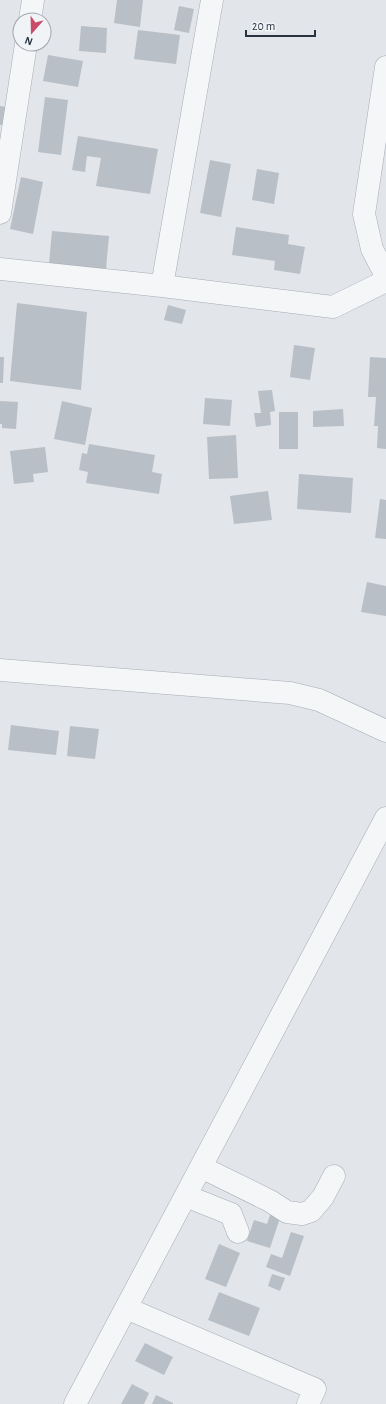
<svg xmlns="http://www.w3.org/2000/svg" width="386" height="1404" font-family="'Alegreya Sans',sans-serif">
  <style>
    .building { fill: #b9bfc6 }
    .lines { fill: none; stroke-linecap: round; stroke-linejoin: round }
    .minor-casing { stroke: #a7acb4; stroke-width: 23 }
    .minor { stroke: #f4f6f8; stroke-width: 22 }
  </style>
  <rect width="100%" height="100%" fill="#e2e5ea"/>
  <path class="building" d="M117,0H143L140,27L114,23Z
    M179,6L194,9L189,33L174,30Z
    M81,26L107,28L106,53L79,51Z
    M138,30L180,35L176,64L134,59Z
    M48,55L83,61L78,87L43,81Z
    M45,97L68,100L61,155L38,152Z
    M0,106L6,107L3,125H0Z
    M78,136L158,149L150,194L96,186L101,158L87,156L85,172L72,170Z
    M210,160L231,164L221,217L200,213Z
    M257,169L279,173L274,204L252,200Z
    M21,177L43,182L33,234L10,229Z
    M236,227L289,235L288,244L305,247L300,274L274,270L275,261L232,255Z
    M52,231L109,236L106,269L49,264Z
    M17,303L87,312L81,390L10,381Z
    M168,305L186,310L182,324L164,320Z
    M294,345L315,348L310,380L290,377Z
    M0,357H4L3,383H0Z
    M370,357L386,358V449L377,448L378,426H374L376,397H368Z
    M272,390L275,411L270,412L271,425L256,427L254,413H261L258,391Z
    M205,398L232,400L230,426L203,424Z
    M0,401L18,402L16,429L2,428V424H0Z
    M62,401L92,408L85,445L54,439Z
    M343,409L344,426L313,427V411Z
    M279,412H298V449H279Z
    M236,435L238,478L209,479L207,437Z
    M89,444L155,455L152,472L162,474L159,494L86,483L88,472L79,470L82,453L87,454Z
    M45,447L48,472L33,474L34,482L14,484L10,451Z
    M299,474L353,478L351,513L297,509Z
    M268,491L272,520L234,524L230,496Z
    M380,499L386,500V539L375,538Z
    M367,582L386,586V616L361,612Z
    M11,725L59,731L56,755L8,750Z
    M70,726L99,729L95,759L67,756Z
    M270,1215L280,1218L270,1248L247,1241L254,1220L267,1224Z
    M291,1232L304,1236L290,1276L266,1267L271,1254L282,1258Z
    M219,1244L240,1253L226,1287L205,1279Z
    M272,1274L285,1278L280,1291L268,1286Z
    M219,1292L260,1308L249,1336L208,1320Z
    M145,1343L173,1357L164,1375L135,1361Z
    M132,1384L149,1393L144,1404H121Z
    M156,1395L173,1403V1404H152Z"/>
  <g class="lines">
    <g class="minor-casing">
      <path id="minor" d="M30,20L33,0
        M386,67L364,214L372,249L386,276
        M0,213L26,44
        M0,269L162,286L333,307L386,281
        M162,286L212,0
        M0,670L290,693L319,700L386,731
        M201,1167L270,1201L287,1212L302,1214L311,1211L323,1197L334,1176
        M186,1196L231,1214L238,1232
        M126,1308L315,1389L308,1404
        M75,1404L386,818"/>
    </g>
    <use href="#minor" class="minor"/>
  </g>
  <g transform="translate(32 32) rotate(200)"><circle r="19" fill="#f1f4f7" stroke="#a1a7ae"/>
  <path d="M0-3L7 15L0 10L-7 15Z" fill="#c94c6a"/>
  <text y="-6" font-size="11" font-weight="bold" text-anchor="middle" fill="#2a3441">N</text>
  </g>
  <path d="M246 30v6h69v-6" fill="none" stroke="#2a3441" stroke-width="2"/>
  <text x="252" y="30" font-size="12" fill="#2a3441" stroke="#f1f4f7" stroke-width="3" paint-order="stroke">20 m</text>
</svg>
